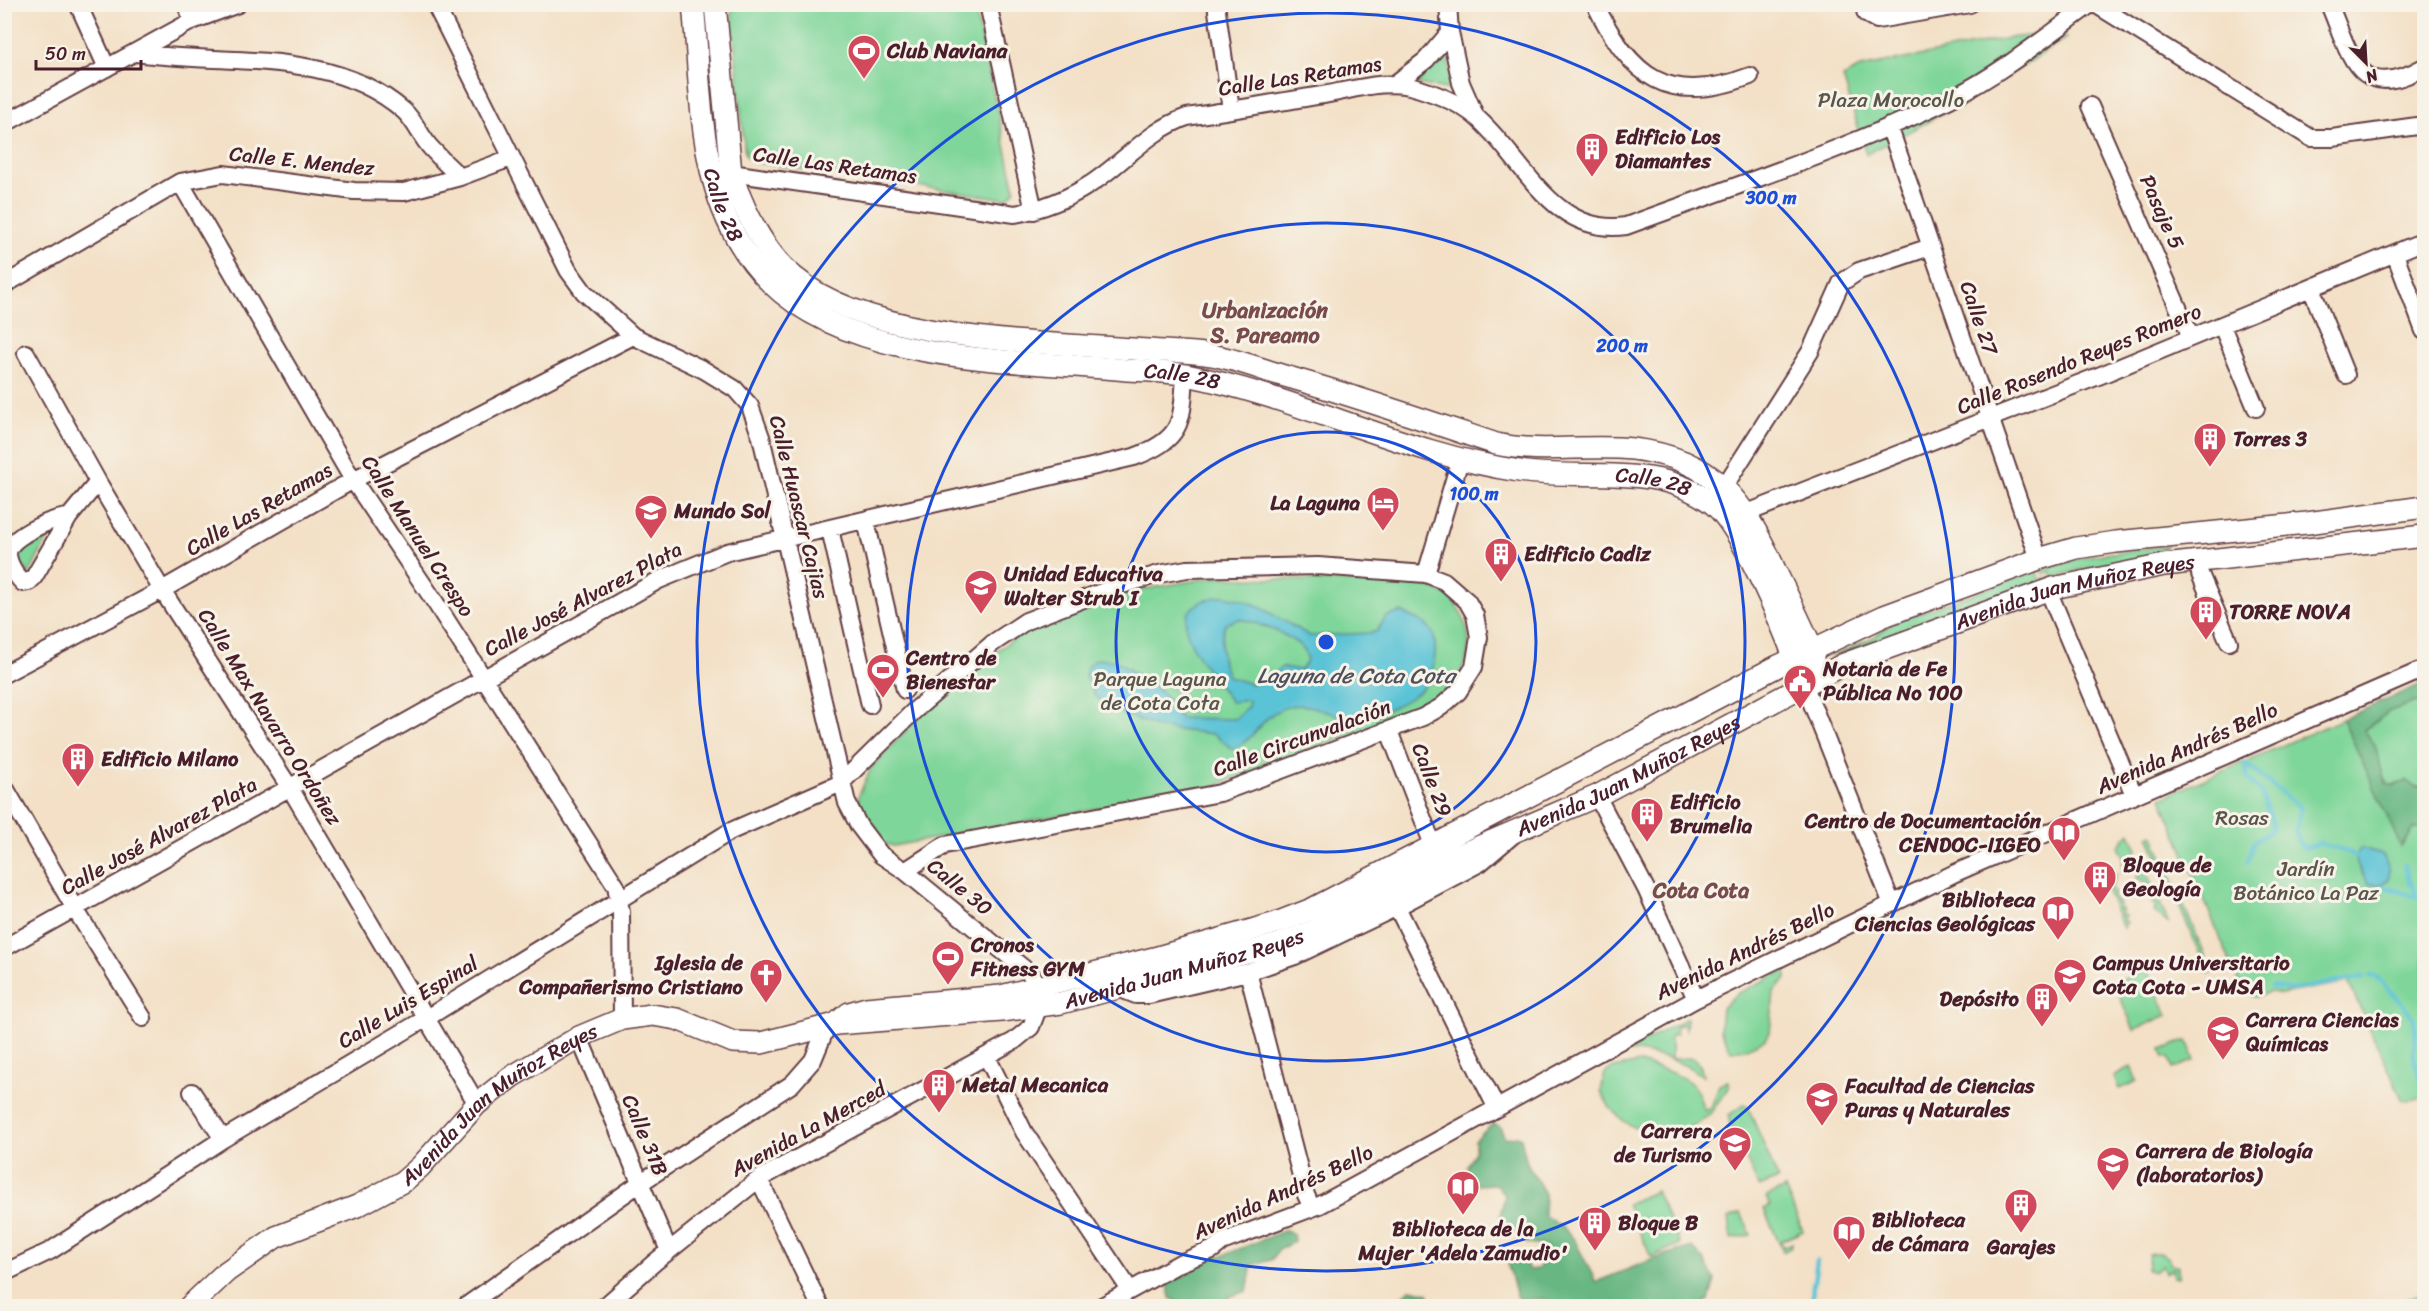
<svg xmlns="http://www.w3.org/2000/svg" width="2429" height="1311" font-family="Sriracha,sans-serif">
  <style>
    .green { fill: #7fd69a; stroke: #647a62; stroke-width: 1.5 }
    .forest { fill: #67b782; stroke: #586b56; stroke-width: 1.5 }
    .water { fill: #5ac3d6; stroke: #527180; stroke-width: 1.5; fill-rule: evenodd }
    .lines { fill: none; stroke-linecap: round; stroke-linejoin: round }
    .stream { stroke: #5ac3d6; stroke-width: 4.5 }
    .minor-casing { stroke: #633c42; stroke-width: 20 }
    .major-casing { stroke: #633c42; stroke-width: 24 }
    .minor { stroke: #fff; stroke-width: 16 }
    .major { stroke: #fff; stroke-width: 21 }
    .ring { fill: none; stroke: #1d4ed8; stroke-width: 3 }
    .labels { text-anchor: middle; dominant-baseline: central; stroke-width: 6; stroke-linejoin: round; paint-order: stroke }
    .poi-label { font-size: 21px; font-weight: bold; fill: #4a1f2b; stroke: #f7f3e8; text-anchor: start }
    .street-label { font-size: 21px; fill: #4a1f2b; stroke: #f7f3e8 }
    .park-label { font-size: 21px; fill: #5a564c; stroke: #f7f3e8 }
    .neighbourhood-label { font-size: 22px; font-weight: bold; fill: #7a4b4b; stroke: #f7f3e8 }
    .water-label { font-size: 22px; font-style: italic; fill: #4f505e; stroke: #f7f3e8 }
    .centre { fill: #1d4ed8; stroke: #f7f3e8; stroke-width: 3 }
    .ring-label { font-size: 18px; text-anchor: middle; font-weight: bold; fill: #1d4ed8; stroke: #f7f3e8; stroke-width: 6; stroke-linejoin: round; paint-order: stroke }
  </style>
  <rect width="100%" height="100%" fill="#f7f3e8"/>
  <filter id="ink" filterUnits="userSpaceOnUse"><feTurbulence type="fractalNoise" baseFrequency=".0167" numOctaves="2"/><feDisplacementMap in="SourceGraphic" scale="12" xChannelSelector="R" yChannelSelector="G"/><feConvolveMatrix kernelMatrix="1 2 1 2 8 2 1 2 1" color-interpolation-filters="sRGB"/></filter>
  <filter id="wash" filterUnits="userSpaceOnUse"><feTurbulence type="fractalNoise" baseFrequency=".008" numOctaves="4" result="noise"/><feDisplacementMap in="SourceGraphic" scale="24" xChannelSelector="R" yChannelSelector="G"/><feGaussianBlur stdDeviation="1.35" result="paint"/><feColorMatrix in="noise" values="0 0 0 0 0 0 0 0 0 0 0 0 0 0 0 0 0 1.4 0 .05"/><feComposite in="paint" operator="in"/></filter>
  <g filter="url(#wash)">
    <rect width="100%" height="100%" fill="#f3e0c6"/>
    <path class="green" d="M731,5H974L1015,190L1006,199L753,162L745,155Z
      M2052,33L2066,38C2002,82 1936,119 1866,154L1843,77L1860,68L2009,38Z
      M1447,50L1452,90L1417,84Z
      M43,529L52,531L29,574L16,556L17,544Z
      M2168,546L2160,551L2161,556L2079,570L2053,578L2051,571L2043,574L2041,570L2088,556Z
      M2036,571L2040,580L2048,577L2049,580L1830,658L1874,637L1894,622Z
      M1216,577L1419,584C1426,587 1435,588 1441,592C1453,598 1460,608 1464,620C1479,658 1455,688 1424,707L1209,788L893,846L880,842L865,823L858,797L871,768L926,709L999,649L1025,632L1128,592Z
      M2424,699V788L2401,783L2388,786L2379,766L2375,745L2364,730L2390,711Z
      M2343,719L2401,846L2414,829L2424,828V1097L2403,1101L2348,982L2282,994L2271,992L2254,997L2241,987L2161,798Z
      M2130,833L2137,849L2129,871L2122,873L2123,856L2118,847Z
      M2153,834L2212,972L2208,973L2149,836Z
      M2142,864H2143L2169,924L2153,911L2156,907L2149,899L2151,895L2146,893V882L2137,878Z
      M2111,866L2116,875L2110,890L2114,892L2113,898L2119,904L2118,908L2122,910L2120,914L2125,916L2123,920L2127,922L2123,928L2098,871Z
      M2147,969L2167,1015L2134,1030L2114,983Z
      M1786,970V979L1774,992L1770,1032L1766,1039L1745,1049L1731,1051L1720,1030L1722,1008L1736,994Z
      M1687,1018L1686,1029L1684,1025H1678L1675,1029L1677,1034L1671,1035V1059L1693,1058L1700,1065L1703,1076C1680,1060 1655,1053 1626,1051Z
      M2187,1041L2195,1060L2173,1069L2168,1057L2164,1058L2161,1049Z
      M1640,1063C1657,1069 1685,1073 1696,1089C1701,1096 1700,1104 1705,1111L1712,1105L1719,1085L1728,1081L1730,1085C1727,1089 1711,1113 1709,1115C1672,1147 1619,1136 1601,1091L1605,1073L1613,1068Z
      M2131,1067L2137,1081L2119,1089L2114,1077Z
      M1743,1105L1748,1107L1778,1179L1759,1187L1729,1121V1115Z
      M1785,1188L1803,1231L1781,1241L1783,1247L1792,1243L1790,1248L1783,1252L1764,1209L1770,1206L1766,1197Z
      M1656,1191L1680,1244L1651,1257L1627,1204Z
      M1741,1213L1751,1235L1731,1239L1728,1218Z
      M2160,1253L2168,1258L2171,1265L2178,1266V1277L2173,1276L2172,1269L2165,1273L2162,1266L2154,1272L2147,1270L2149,1255Z"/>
    <path class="forest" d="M2424,683V699L2390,711L2364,730L2375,745L2385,783L2393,786L2407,781L2418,788H2424V828L2414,829L2401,847L2343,719Z
      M1493,1124L1500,1127L1505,1138L1517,1136L1521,1138L1527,1163L1545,1194L1544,1215L1566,1230L1575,1241L1596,1282L1664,1255L1692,1247L1704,1260L1715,1280L1709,1300L1700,1306H1555L1545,1299L1521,1300L1516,1296C1516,1283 1505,1270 1509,1258L1517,1255L1530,1270L1538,1269L1548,1255V1250L1545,1246L1528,1244L1519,1236L1509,1232L1500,1216L1505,1196L1496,1184L1476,1185L1467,1167L1475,1151V1140Z
      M1286,1230L1293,1234L1294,1241L1279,1250L1271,1260L1252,1265L1247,1291L1229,1297L1223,1306H1186L1170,1298L1168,1284L1189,1273L1213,1254L1222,1256Z
      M1410,1289L1428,1293L1432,1306H1394Z"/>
    <path class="water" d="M1223,596L1240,599L1256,605L1310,636L1371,633L1377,631L1386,617L1401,612C1410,617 1427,622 1432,631C1436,638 1435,647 1435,654C1433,685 1419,695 1393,707C1382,712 1370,718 1358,719C1336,720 1313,701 1291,706C1261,712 1258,739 1233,749L1213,734L1159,728L1116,711L1095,696L1085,675L1087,667L1096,659L1116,661L1150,683L1164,695L1180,718L1235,719L1248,707L1249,700L1231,702C1211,671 1145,607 1223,596ZM1239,619C1254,621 1330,646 1300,670L1282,667L1265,681L1251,684L1229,677C1219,662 1220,640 1225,624Z
      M2361,848L2382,854L2390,870L2388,881L2379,885L2369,884C2361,872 2350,861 2361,848Z
      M2424,1291V1305L2393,1306Z"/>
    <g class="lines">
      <path class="stream" d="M2248,862L2253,843L2271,831L2273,824L2261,793L2248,779L2245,763L2301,808L2295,830L2301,846L2305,848L2320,843C2333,849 2344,849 2356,856
        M2405,865L2408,878L2418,897L2407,894
        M2386,887L2404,893
        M2370,976H2375L2380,980
        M2383,983L2414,1018L2416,1037L2413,1052L2424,1095
        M2272,987L2293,990L2363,977
        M1814,1281L1817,1261
        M1812,1306L1813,1283"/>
    </g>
  </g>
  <g filter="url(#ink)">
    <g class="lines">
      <g class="minor-casing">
        <path id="minor" d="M78,4L107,68
          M186,4L192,21
          M435,4L568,270L584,292L633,336L704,370L735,389L750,406L761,437L847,803L859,826L881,855L905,871L1033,976L1035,988
          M988,4L1034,211
          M1216,4L1231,110
          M1595,4C1631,78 1669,107 1750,76
          M1863,4L1866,14L1877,20L1970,4
          M2095,4L2311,138H2332L2424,125
          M2329,4C2351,56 2358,104 2424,67
          M1450,32L1461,83L1475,115
          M137,53C225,66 331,47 404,111C415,121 421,137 431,148C440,158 450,168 460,177
          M1396,83L1426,60L1450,32L1448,4
          M2090,106L2191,337
          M4,124L192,21L238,4
          M1889,126L2039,559
          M731,173L1015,214C1041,209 1066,200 1089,185C1122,164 1149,130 1187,117C1233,110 1278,102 1323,95C1353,90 1388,78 1417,88C1436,94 1460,103 1475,116C1522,155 1551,237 1626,226C1735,186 1851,148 1954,97C2003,72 2047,36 2091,4
          M180,182L353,480L435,602L616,886L621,911L622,1019
          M2395,254L2424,331
          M4,285L180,182L223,174L354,191L404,192L460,177L511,158
          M2311,288L2346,375
          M2222,326L2256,408
          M26,353L98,482L162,590L290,788L477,1104
          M1724,487L1810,352L1841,283L1859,271L1930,247
          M1747,513L2101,375L2424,241
          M69,517C55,517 14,535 9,549C5,559 16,576 23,583L29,582L34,577L69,517L98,482
          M866,521L905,690
          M830,529L870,705
          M1426,574L1460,460
          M2200,574L2229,642
          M2048,590L2134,795
          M4,674L162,590L353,480L633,336
          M1804,684L1892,904
          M1389,731L1433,845
          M4,786L75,909L143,1018
          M1597,796L1646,889L1696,999
          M1397,907L1496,1107
          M4,948L659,580L727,552L1134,457C1183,439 1182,422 1185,375
          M1248,972L1306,1195L1312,1208
          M1118,988L1136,995H1149L1248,972L1295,956L1397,907L1480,863L1513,835
          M579,1037L669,1251
          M987,1057L1024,1132L1130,1290
          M192,1092L223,1139
          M759,1179L820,1306
          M4,1273L50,1251L223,1139L425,1019L731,831L841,783L914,711L993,643L1026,621L1115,587L1159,574L1187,569L1318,566L1426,574L1444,581L1467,601L1475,615L1479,637L1474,667L1458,692L1441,707L1423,717L1220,793L945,845L905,871
          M466,1306L640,1183L792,1084L813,1060L827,1026
          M605,1306L655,1262L759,1179L1014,1041L1031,1027L1039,1006
          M1102,1306L1180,1263L1212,1250L1222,1242L1320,1205L1696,999L1953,874L2424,669"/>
      </g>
      <g class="major-casing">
        <g id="major">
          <path id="s1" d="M693,4C703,101 695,208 770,282C852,364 1017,360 1127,370C1147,371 1167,371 1186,375C1300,397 1405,454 1519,471C1583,481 1655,461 1712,503C1742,525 1786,635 1800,672"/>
          <path d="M715,4L731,173C744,211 763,251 794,277C873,343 1047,342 1148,350C1169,352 1190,351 1211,355C1235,359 1258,368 1281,375C1353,395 1425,420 1496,444C1542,454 1587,444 1633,449C1716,459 1744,501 1776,572C1789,598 1801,624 1813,650V664"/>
          <path d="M838,1022L849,1013L866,1008L1001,996L1154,958L1276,923L1312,909L1778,666L1884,616L2039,559L2076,548L2116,542L2307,523L2424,507"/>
          <path id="s2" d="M190,1306L226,1272L276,1237L357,1206L404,1181L420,1167L477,1104L511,1077L579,1037L622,1019L652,1015L677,1019L733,1042L761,1043L836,1024L1002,1011L1061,1003L1118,988L1279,944L1315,930L1455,857L1597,796L1844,664L2053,588L2164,565L2424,536"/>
        </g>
      </g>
      <use href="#minor" class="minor"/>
      <use href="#major" class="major"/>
    </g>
  </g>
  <g class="ring">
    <circle cx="1326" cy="642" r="210"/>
    <circle cx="1326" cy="642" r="419"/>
    <circle cx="1326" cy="642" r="629"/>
  </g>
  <defs>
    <g id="stadium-pin" transform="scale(1.725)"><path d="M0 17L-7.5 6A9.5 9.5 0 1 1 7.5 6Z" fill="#d1495b" stroke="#f7f3e8"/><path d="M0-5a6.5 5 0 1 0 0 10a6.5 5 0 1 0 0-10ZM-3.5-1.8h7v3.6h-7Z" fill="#fff"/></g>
    <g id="building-pin" transform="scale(1.725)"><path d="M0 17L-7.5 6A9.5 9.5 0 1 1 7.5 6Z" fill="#d1495b" stroke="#f7f3e8"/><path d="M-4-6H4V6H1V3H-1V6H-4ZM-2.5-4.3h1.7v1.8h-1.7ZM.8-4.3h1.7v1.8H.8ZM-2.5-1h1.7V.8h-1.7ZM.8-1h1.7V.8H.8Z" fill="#fff"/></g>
    <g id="hotel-pin" transform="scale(1.725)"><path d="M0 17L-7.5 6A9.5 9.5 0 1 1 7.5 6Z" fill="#d1495b" stroke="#f7f3e8"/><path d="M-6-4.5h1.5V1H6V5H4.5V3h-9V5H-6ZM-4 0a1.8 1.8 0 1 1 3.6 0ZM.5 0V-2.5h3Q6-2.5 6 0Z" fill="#fff"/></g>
    <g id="school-pin" transform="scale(1.725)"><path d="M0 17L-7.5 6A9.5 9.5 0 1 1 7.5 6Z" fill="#d1495b" stroke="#f7f3e8"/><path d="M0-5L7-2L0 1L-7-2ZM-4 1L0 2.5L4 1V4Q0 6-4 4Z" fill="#fff"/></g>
    <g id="civic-pin" transform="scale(1.725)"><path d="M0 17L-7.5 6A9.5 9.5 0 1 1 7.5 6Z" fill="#d1495b" stroke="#f7f3e8"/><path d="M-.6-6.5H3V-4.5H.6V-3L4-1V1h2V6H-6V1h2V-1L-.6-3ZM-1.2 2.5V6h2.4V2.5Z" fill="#fff"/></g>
    <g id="library-pin" transform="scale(1.725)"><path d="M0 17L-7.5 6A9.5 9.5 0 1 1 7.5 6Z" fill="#d1495b" stroke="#f7f3e8"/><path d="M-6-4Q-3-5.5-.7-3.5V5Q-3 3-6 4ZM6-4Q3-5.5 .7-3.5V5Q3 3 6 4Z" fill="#fff"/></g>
    <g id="church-pin" transform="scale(1.725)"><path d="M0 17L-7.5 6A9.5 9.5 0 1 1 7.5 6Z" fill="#d1495b" stroke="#f7f3e8"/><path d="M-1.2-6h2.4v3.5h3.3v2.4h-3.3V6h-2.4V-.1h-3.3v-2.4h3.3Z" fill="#fff"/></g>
    <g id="university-pin" transform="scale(1.725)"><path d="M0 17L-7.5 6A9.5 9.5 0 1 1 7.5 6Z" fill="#d1495b" stroke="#f7f3e8"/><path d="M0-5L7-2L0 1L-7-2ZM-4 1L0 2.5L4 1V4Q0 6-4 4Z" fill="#fff"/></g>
  </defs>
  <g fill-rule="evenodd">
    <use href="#stadium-pin" x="864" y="51"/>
    <use href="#building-pin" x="1592" y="149"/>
    <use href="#building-pin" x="2210" y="439"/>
    <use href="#hotel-pin" x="1383" y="503"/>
    <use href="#school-pin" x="651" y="511"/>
    <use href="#building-pin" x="1501" y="554"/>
    <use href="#school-pin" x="981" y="586"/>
    <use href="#building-pin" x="2206" y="612"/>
    <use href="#stadium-pin" x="883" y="670"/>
    <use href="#civic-pin" x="1800" y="681"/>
    <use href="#building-pin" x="78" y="759"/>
    <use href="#building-pin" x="1647" y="814"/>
    <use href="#library-pin" x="2064" y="833"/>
    <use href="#building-pin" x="2100" y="877"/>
    <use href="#library-pin" x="2058" y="912"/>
    <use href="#stadium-pin" x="948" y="957"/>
    <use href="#church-pin" x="766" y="975"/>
    <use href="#university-pin" x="2070" y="975"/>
    <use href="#building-pin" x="2042" y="999"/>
    <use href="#university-pin" x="2223" y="1032"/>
    <use href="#building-pin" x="939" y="1085"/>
    <use href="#university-pin" x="1822" y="1098"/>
    <use href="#university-pin" x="1735" y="1143"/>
    <use href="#university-pin" x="2113" y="1163"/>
    <use href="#library-pin" x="1463" y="1187"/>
    <use href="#building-pin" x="2021" y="1205"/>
    <use href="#building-pin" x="1595" y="1223"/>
    <use href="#library-pin" x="1849" y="1232"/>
  </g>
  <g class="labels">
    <g class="poi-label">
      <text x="887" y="51">Club Naviana</text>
      <text x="1615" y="137">Edificio Los<tspan x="1615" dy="24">Diamantes</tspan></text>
      <text x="2233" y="439">Torres 3</text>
      <text x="1360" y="503" text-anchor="end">La Laguna</text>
      <text x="674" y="511">Mundo Sol</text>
      <text x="1524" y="554">Edificio Cadiz</text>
      <text x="1004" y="574">Unidad Educativa<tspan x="1004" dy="24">Walter Strub I</tspan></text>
      <text x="2229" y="612">TORRE NOVA</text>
      <text x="906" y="658">Centro de<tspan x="906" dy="24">Bienestar</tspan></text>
      <text x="1823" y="669">Notaria de Fe<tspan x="1823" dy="24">Pública No 100</tspan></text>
      <text x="101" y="759">Edificio Milano</text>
      <text x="1670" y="802">Edificio<tspan x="1670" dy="24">Brumelia</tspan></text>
      <text x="2041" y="821" text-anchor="end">Centro de Documentación<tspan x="2041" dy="24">CENDOC-IIGEO</tspan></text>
      <text x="2123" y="865">Bloque de<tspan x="2123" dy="24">Geología</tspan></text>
      <text x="2035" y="900" text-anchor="end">Biblioteca<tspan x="2035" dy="24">Ciencias Geológicas</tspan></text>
      <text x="971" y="945">Cronos<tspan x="971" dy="24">Fitness GYM</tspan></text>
      <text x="743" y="963" text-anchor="end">Iglesia de<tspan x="743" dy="24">Compañerismo Cristiano</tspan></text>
      <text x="2093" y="963">Campus Universitario<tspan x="2093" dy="24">Cota Cota - UMSA</tspan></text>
      <text x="2019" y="999" text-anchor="end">Depósito</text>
      <text x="2246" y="1020">Carrera Ciencias<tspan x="2246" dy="24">Químicas</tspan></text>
      <text x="962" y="1085">Metal Mecanica</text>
      <text x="1845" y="1086">Facultad de Ciencias<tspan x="1845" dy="24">Puras y Naturales</tspan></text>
      <text x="1712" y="1131" text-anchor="end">Carrera<tspan x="1712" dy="24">de Turismo</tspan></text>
      <text x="2136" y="1151">Carrera de Biología<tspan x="2136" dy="24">(laboratorios)</tspan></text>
      <text x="1872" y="1220">Biblioteca<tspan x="1872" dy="24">de Cámara</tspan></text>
      <text x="1618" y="1223">Bloque B</text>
      <text x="1463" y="1229" text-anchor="middle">Biblioteca de la<tspan x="1463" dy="24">Mujer 'Adela Zamudio'</tspan></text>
      <text x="2021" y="1247" text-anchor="middle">Garajes</text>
    </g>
    <g class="street-label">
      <text transform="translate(1300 76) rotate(-9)">Calle Las Retamas</text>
      <text transform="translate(302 161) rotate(6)">Calle E. Mendez</text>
      <text transform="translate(835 165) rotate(8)">Calle Las Retamas</text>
      <text stroke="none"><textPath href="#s1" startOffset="204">Calle 28</textPath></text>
      <text transform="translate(2162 212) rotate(66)">Pasaje 5</text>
      <text transform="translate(1979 318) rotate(71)">Calle 27</text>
      <text transform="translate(2079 359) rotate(-22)">Calle Rosendo Reyes Romero</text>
      <text stroke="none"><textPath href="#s1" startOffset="726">Calle 28</textPath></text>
      <text stroke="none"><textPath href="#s1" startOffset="1212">Calle 28</textPath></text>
      <text transform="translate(799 507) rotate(76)">Calle Huascar Cajias</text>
      <text transform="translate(259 509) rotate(-30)">Calle Las Retamas</text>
      <text transform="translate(418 536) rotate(57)">Calle Manuel Crespo</text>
      <text stroke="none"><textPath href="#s2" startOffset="2073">Avenida Juan Muñoz Reyes</textPath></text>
      <text transform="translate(583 599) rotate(-28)">Calle José Alvarez Plata</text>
      <text transform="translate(270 717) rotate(58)">Calle Max Navarro Ordoñez</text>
      <text transform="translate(1302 738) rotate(-20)">Calle Circunvalación</text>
      <text transform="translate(2187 748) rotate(-24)">Avenida Andrés Bello</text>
      <text stroke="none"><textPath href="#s2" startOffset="1587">Avenida Juan Muñoz Reyes</textPath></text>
      <text transform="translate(1432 780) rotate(69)">Calle 29</text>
      <text transform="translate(159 836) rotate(-29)">Calle José Alvarez Plata</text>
      <text transform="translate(960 887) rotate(39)">Calle 30</text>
      <text transform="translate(1745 951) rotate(-26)">Avenida Andrés Bello</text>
      <text stroke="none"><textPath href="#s2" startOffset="1101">Avenida Juan Muñoz Reyes</textPath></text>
      <text transform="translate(408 1002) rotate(-31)">Calle Luis Espinal</text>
      <text stroke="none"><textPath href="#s2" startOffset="374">Avenida Juan Muñoz Reyes</textPath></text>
      <text transform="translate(808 1129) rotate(-29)">Avenida La Merced</text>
      <text transform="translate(645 1135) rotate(67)">Calle 31B</text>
      <text transform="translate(1283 1192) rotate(-25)">Avenida Andrés Bello</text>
    </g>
    <g class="park-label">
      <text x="1891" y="100">Plaza Morocollo</text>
      <text x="1160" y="679">Parque Laguna<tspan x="1160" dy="24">de Cota Cota</tspan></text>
      <text x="2242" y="818">Rosas</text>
      <text x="2306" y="869">Jardín<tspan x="2306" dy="24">Botánico La Paz</tspan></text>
    </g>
    <g class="neighbourhood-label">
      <text x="1265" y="310">Urbanización<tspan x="1265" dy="25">S. Pareamo</tspan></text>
      <text x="1701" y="890">Cota Cota</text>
    </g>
    <g class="water-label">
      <text x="1356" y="675">Laguna de Cota Cota</text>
    </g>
  </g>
  <circle cx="1326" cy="642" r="9" class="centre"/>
  <g class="ring-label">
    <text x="1771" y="204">300 m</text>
    <text x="1622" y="352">200 m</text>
    <text x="1474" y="500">100 m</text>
  </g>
  <rect width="2429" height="1311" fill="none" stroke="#f7f3e8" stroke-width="24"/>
  <g transform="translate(2366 63) rotate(156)" stroke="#f7f3e8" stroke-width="4.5" paint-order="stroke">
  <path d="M0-4.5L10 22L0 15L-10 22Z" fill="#4a1f2b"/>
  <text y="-9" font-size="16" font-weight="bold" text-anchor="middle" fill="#4a1f2b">N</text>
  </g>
  <path d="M36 60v9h105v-9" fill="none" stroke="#4a1f2b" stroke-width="3"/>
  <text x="45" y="60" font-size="18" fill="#4a1f2b" stroke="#f7f3e8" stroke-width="4.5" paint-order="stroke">50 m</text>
</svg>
